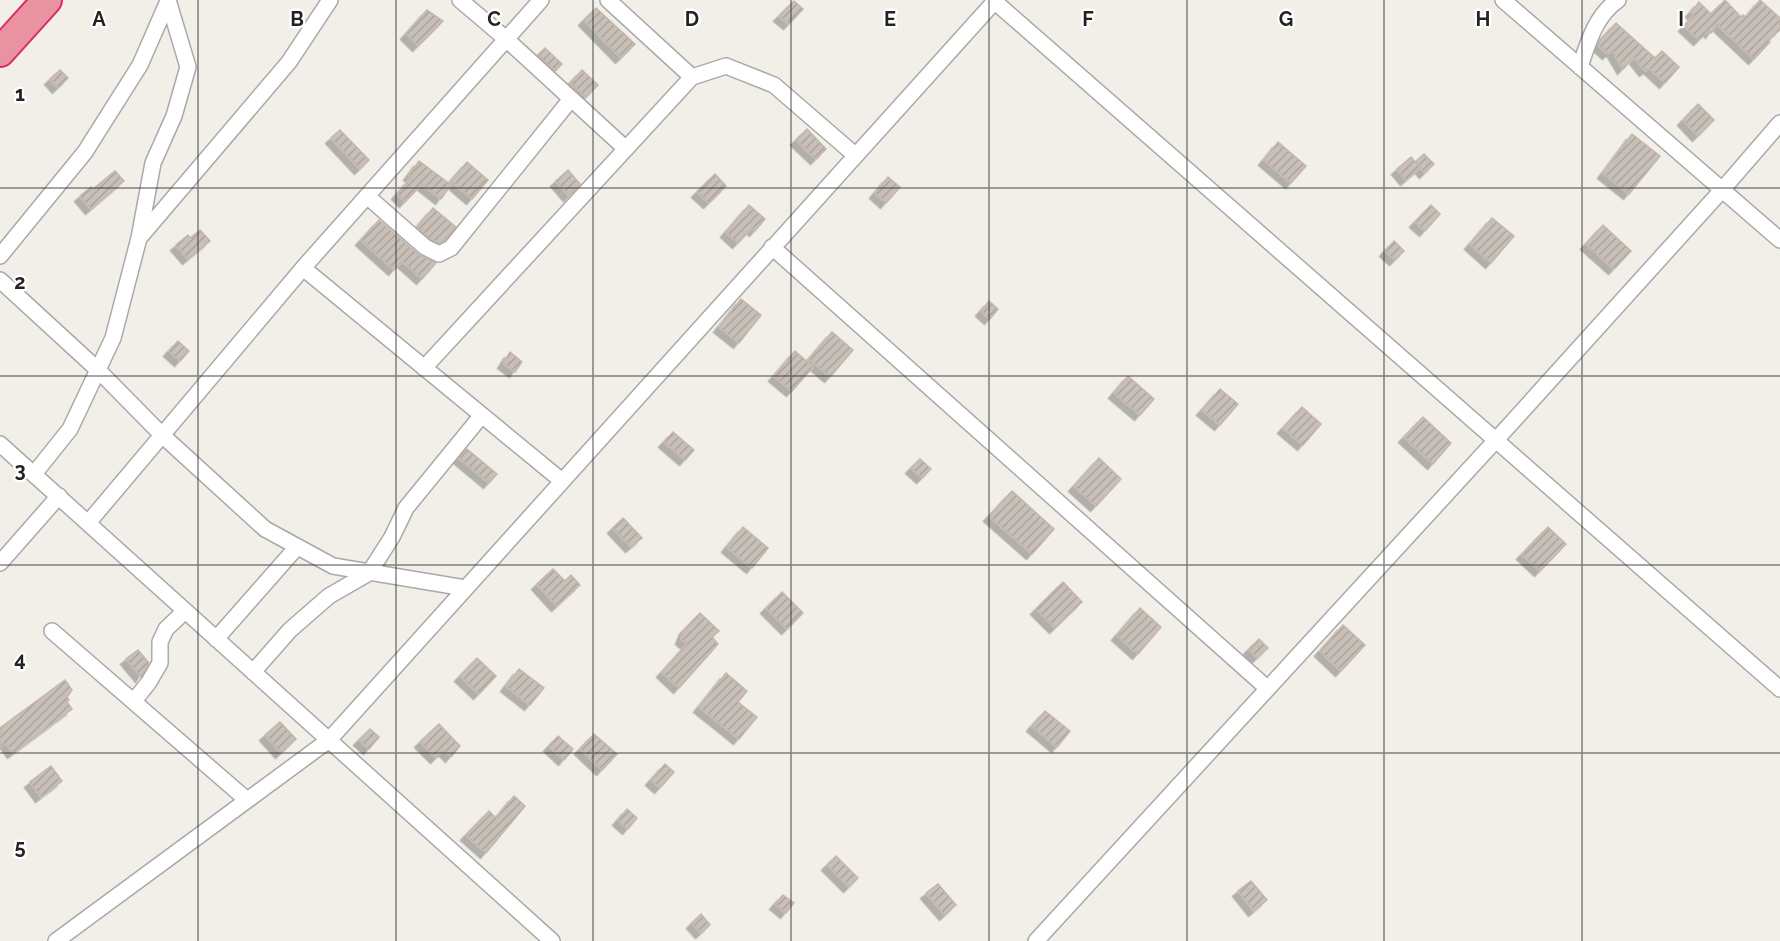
<svg xmlns="http://www.w3.org/2000/svg" width="1780" height="941" font-family="Raleway,sans-serif">
  <style>
    .building { fill: url(#building-hatch); stroke: #c4b6ab; stroke-width: 1.5; filter: url(#shadow) }
    .lines { fill: none; stroke-linecap: round; stroke-linejoin: round }
    .street-casing { stroke: #a9a9a9; stroke-width: 18 }
    .highway-casing { stroke: #dc2a67; stroke-width: 32 }
    .street { stroke: #fff; stroke-width: 15 }
    .highway { stroke: #e892a2; stroke-width: 28 }
    .grid { fill: none; stroke: #222; stroke-width: 1.5; stroke-opacity: 0.55 }
    .grid-label { font-size: 20px; text-anchor: middle; font-weight: bold; fill: #222; stroke: #fff; stroke-width: 4.5; stroke-linejoin: round; paint-order: stroke }
  </style>
  <defs>
    <pattern id="building-hatch" width="6" height="6" patternUnits="userSpaceOnUse" patternTransform="scale(1.5)"><rect width="6" height="6" fill="#c7bfb8"/><path d="M-1 1l2-2M0 6l6-6M5 7l2-2" fill="none" stroke="#aba49e"/></pattern>
    <filter id="shadow"><feDropShadow dx="-5.5" dy="5.5" stdDeviation="0" flood-color="#0004"/></filter>
  </defs>
  <rect width="100%" height="100%" fill="#f2efe9"/>
  <path class="building" d="M1725,0L1741,17L1743,15L1746,17L1760,0L1780,18V30L1768,40L1770,42L1754,59L1717,24L1711,33L1709,30L1699,40L1684,26L1694,15L1691,12L1699,2L1711,14Z
    M794,1L803,9L789,24L779,16Z
    M596,8L635,44L621,58L584,20Z
    M427,10L443,21L418,46L406,34Z
    M1616,23L1655,58L1662,51L1679,67L1665,83L1649,68L1645,71L1634,57L1623,69L1612,50L1608,54L1598,45L1600,40Z
    M545,48L562,64L555,71L538,55Z
    M60,70L68,78L58,88L50,79Z
    M582,70L598,85L586,97L570,83Z
    M1698,104L1714,120L1698,136L1683,120Z
    M807,129L826,149L816,159L796,140Z
    M340,130L369,160L360,169L331,138Z
    M1632,134L1660,156L1629,194L1603,173Z
    M1278,142L1306,166L1291,183L1264,160Z
    M1424,154L1434,164L1425,173L1415,162Z
    M1411,157L1420,168L1406,180L1397,169Z
    M419,161L451,185L441,199L422,184L405,202L397,194L412,177L409,175Z
    M467,162L488,180L472,199L451,181Z
    M568,170L580,184L569,196L556,181Z
    M115,171L124,181L91,209L80,196L91,187L93,189Z
    M715,174L726,186L709,203L697,192Z
    M888,177L900,187L886,203L875,193Z
    M749,205L765,219L755,231L752,228L738,243L726,232Z
    M1431,205L1440,214L1425,231L1415,222Z
    M433,208L456,227L445,240L439,243L430,239L417,227Z
    M1492,218L1514,236L1491,263L1470,244Z
    M379,220L419,255L436,263L422,279L402,261L394,270L361,240Z
    M1603,225L1631,251L1614,269L1586,244Z
    M200,230L210,241L188,259L176,245L188,235L190,238Z
    M1394,241L1404,251L1395,260L1385,251Z
    M741,299L761,315L739,343L719,327Z
    M989,301L998,309L990,319L981,311Z
    M832,332L853,350L830,377L809,359Z
    M178,341L189,351L180,361L169,351Z
    M795,351L813,367L792,391L774,376Z
    M510,352L522,362L515,372L503,363Z
    M1128,376L1154,399L1140,415L1114,393Z
    M1220,389L1238,404L1220,425L1202,410Z
    M1302,407L1321,424L1303,445L1283,428Z
    M1423,417L1451,443L1433,464L1404,437Z
    M673,432L694,450L685,460L664,442Z
    M467,449L497,474L489,483L459,458Z
    M1099,458L1121,479L1096,506L1074,486Z
    M920,459L931,469L922,478L911,468Z
    M1012,491L1054,529L1032,554L989,516Z
    M623,518L642,538L631,547L613,528Z
    M743,527L768,548L752,568L727,547Z
    M1548,527L1566,544L1540,571L1522,554Z
    M553,569L565,581L571,575L580,585L557,606L537,584Z
    M1063,582L1082,602L1055,628L1036,609Z
    M782,592L803,613L787,629L766,608Z
    M1140,608L1161,627L1138,654L1117,635Z
    M700,613L719,631L712,637L718,644L679,688L662,672L687,644L681,639L685,629Z
    M1343,625L1365,645L1341,671L1320,651Z
    M1259,639L1268,648L1257,658L1249,649Z
    M138,650L149,663L141,677L126,659Z
    M477,658L496,676L479,694L460,676Z
    M519,669L544,688L530,705L506,686Z
    M726,673L747,691L738,702L757,717L739,739L699,707Z
    M65,680L72,690L67,697L69,700L67,702L72,709L13,753L6,743L0,747V728Z
    M1045,711L1070,731L1057,747L1032,726Z
    M280,722L296,739L281,753L265,735Z
    M439,724L460,746L451,757L444,750L436,758L420,742Z
    M370,729L379,737L369,749L359,740Z
    M594,734L617,754L602,770L580,749Z
    M558,736L573,749L564,760L549,746Z
    M665,764L674,772L660,788L651,780Z
    M51,766L62,781L41,797L30,782Z
    M514,796L525,806L486,853L466,835L489,811L496,818Z
    M627,809L637,818L628,829L618,820Z
    M836,856L858,878L849,887L827,865Z
    M1251,881L1267,900L1254,911L1238,891Z
    M938,884L956,905L945,915L926,893Z
    M783,895L794,903L786,913L775,904Z
    M701,914L710,925L701,933L692,923Z"/>
  <g class="lines">
    <g class="street-casing">
      <path id="street" d="M460,0L506,39L626,149
        M608,0L692,77L726,66L774,85L855,155
        M993,0L1780,689
        M1503,0L1780,240
        M1580,67C1588,42 1596,15 1618,0
        M367,196L425,247L439,254L451,248L571,99
        M141,236L289,62L330,0
        M772,247L1267,688
        M0,256L85,152L140,65L168,1
        M303,268L562,481
        M0,280L98,370L162,435L265,529L333,566L465,588
        M424,368L692,77
        M0,444L552,941
        M34,474L70,429L113,338L139,238L153,163L174,116L188,67L168,0
        M88,523L303,268L541,0
        M0,563L59,496
        M52,631L247,800
        M216,639L297,547
        M253,672L290,630L329,596L369,573L392,537L406,508L482,415
        M134,701L149,682L160,663V642L166,629L185,611
        M56,941L329,740L996,0
        M1036,941L1496,440L1722,190L1780,123"/>
    </g>
    <g class="highway-casing">
      <path id="highway" d="M0,52L47,0"/>
    </g>
    <use href="#street" class="street"/>
    <use href="#highway" class="highway"/>
  </g>
  <path class="grid" d="M198,0V941M396,0V941M593,0V941M791,0V941M989,0V941M1187,0V941M1384,0V941M1582,0V941M0,188H1780M0,376H1780M0,565H1780M0,753H1780"/>
  <g class="grid-label">
    <text x="99" y="26">A</text>
    <text x="297" y="26">B</text>
    <text x="494" y="26">C</text>
    <text x="692" y="26">D</text>
    <text x="890" y="26">E</text>
    <text x="1088" y="26">F</text>
    <text x="1286" y="26">G</text>
    <text x="1483" y="26">H</text>
    <text x="1681" y="26">I</text>
    <text x="20" y="101">1</text>
    <text x="20" y="289">2</text>
    <text x="20" y="477">3</text>
    <text x="20" y="666">4</text>
    <text x="20" y="854">5</text>
  </g>
</svg>
